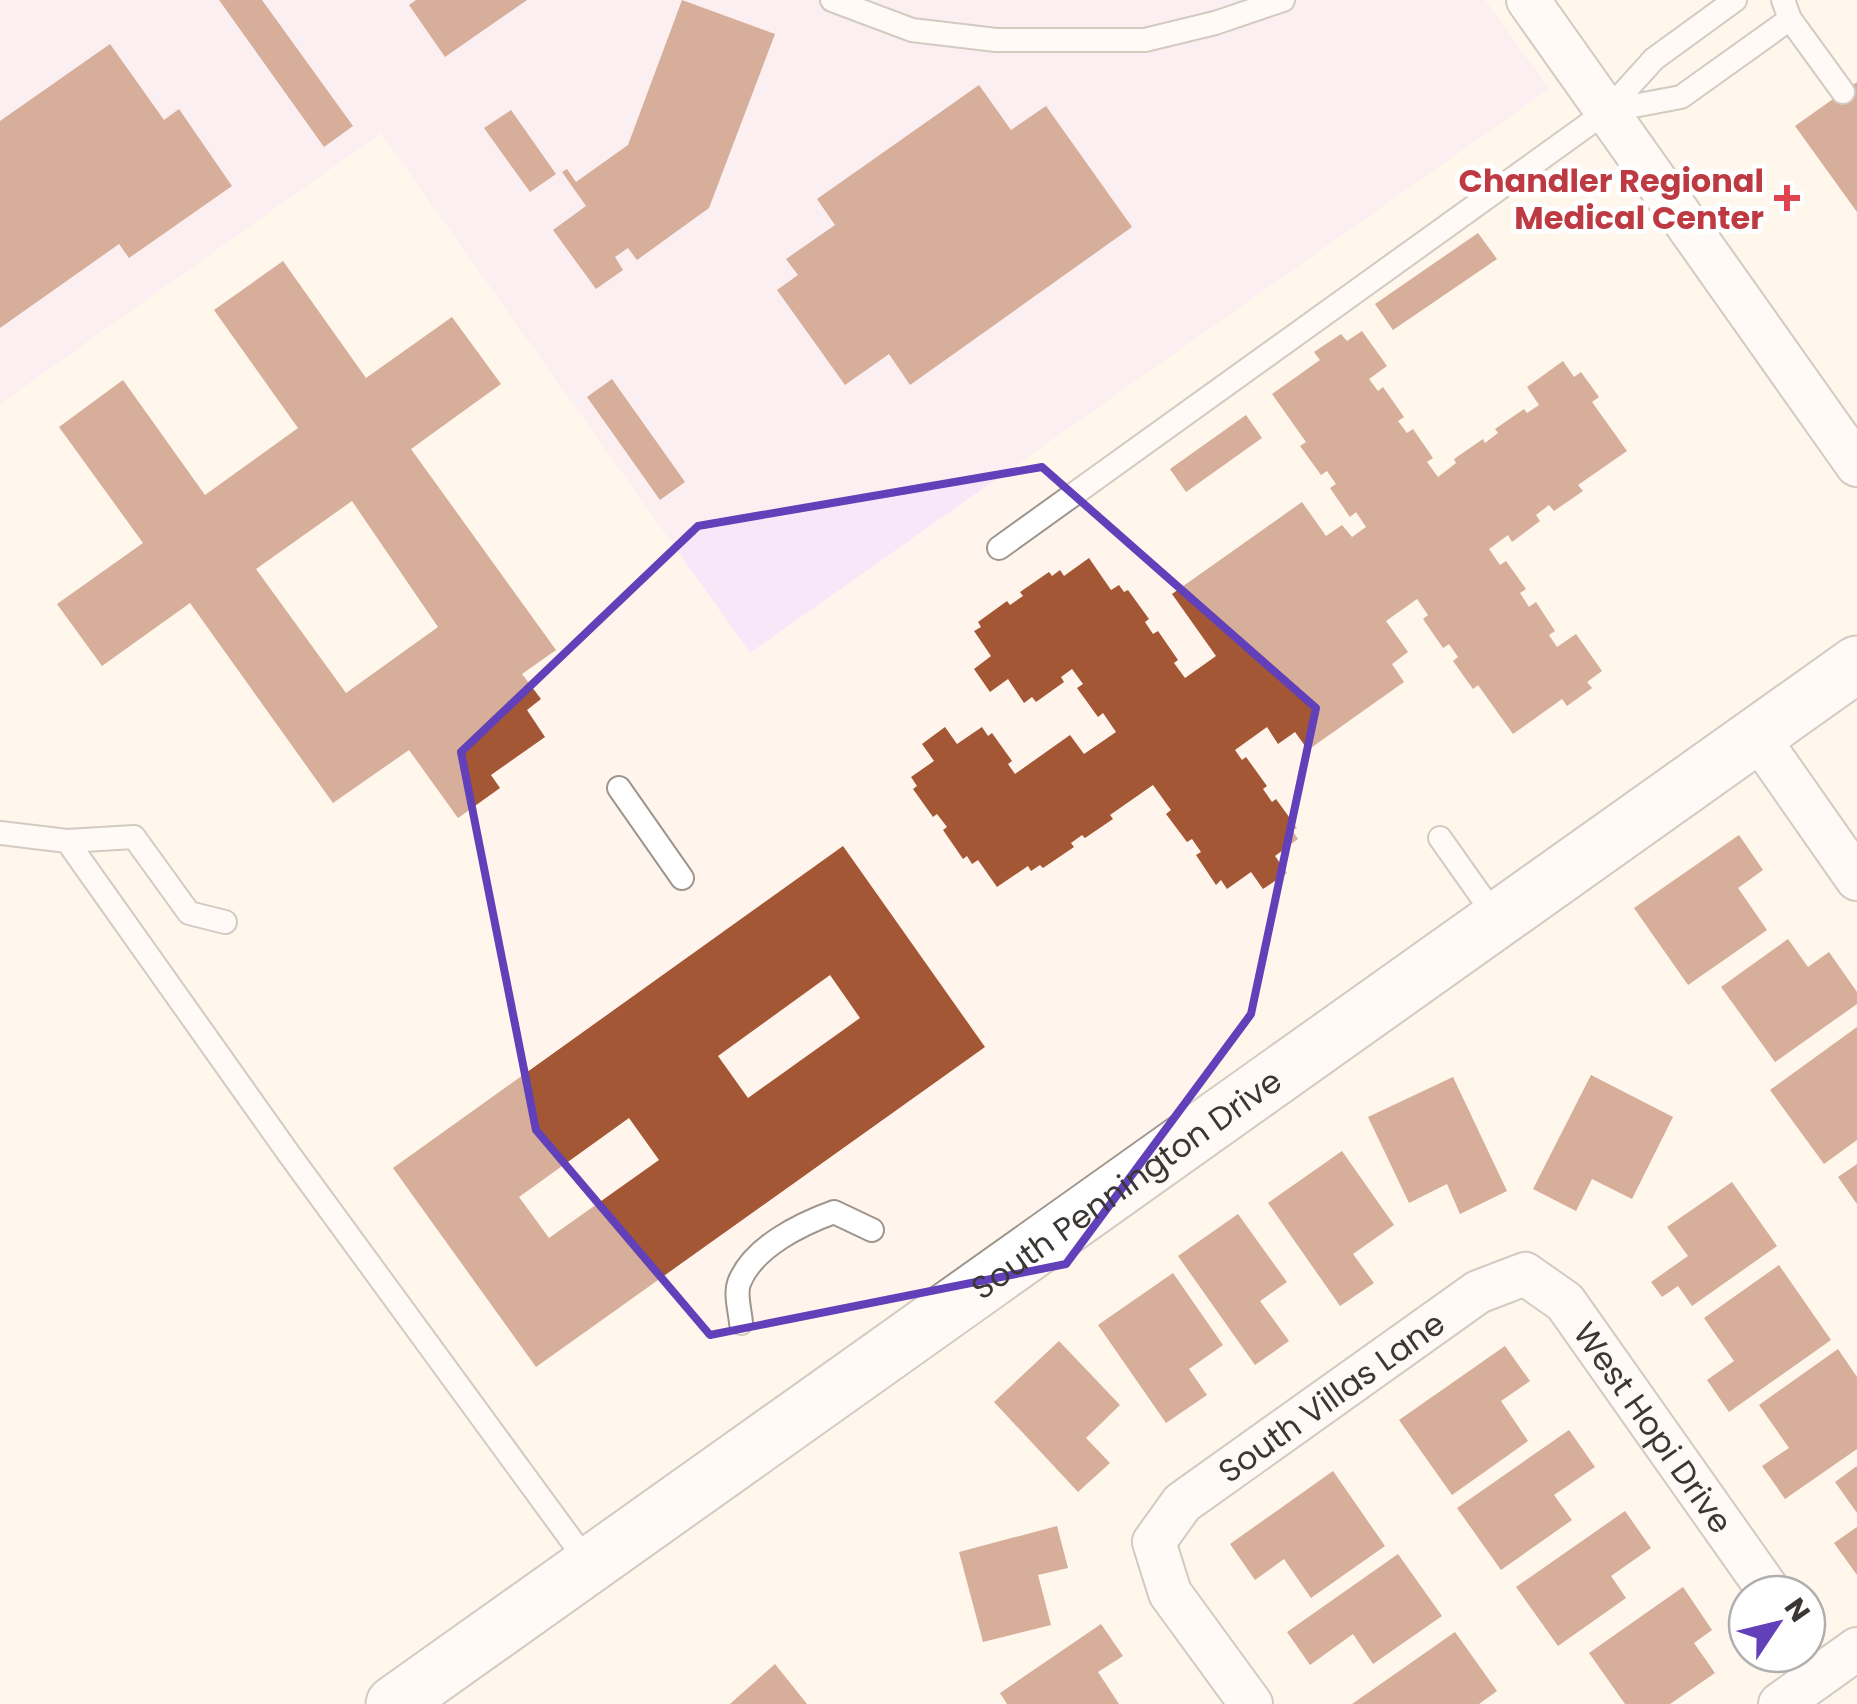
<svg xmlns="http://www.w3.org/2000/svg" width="1857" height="1704" font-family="Poppins,sans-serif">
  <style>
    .commercial { fill: #f6e7f9 }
    .building { fill: #a45735; fill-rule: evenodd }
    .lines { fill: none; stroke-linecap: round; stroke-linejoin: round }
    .service-casing { stroke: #9e958c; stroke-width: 26 }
    .minor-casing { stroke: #9e958c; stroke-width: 46 }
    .tertiary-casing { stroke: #9e958c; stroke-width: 59 }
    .service { stroke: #fff; stroke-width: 22 }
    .minor { stroke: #fff; stroke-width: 42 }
    .tertiary { stroke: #fff; stroke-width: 55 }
    .marked { fill: none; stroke: #6140b9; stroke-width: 8; stroke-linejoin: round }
    .health-dot { fill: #e0444e; stroke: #fff; stroke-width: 4 }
    .labels { text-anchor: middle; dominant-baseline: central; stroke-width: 10; stroke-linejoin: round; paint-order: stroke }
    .health-label { font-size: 32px; font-weight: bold; fill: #be3a42; stroke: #fff; text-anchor: end }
    .street-label { font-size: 32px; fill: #3b3734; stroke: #fff }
  </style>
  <rect width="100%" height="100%" fill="#fff5ec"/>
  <path class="commercial" d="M0,0H1485L1549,89L750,653L381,133L0,404Z"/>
  <path class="building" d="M219,0H262L353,126L324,147Z
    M416,0H527L445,57L409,5Z
    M682,0L775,34L709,208L637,260L628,248L615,257L623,270L596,289L553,230L586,206L562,172L567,169L576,182L628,145Z
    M110,44L164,120L179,109L232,186L129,258L119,244L0,328V121Z
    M1857,82V212L1795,126Z
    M979,85L1011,130L1046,106L1132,227L910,385L889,354L845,385L777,290L798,275L786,259L835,225L817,199Z
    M511,110L556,174L530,192L484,128Z
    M1478,233L1497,259L1393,330L1375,304Z
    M283,261L366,378L452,317L501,384L411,449L556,650L522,674L541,699L527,710L545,737L491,775L500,788L458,818L409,750L333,803L190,603L102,666L57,604L143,543L59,427L123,380L205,495L298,428L214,310ZM352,501L438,627L346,693L256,569Z
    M1362,331L1387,366L1369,379L1378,391L1383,387L1404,417L1398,421L1407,433L1413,429L1433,458L1427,462L1438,477L1456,463L1454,459L1483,439L1485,443L1498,433L1495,429L1524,409L1527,413L1539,405L1527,387L1563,361L1574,377L1581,372L1599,397L1592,402L1627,451L1578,485L1583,491L1554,511L1549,505L1536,515L1540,521L1512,542L1508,535L1489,549L1500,565L1506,561L1526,589L1520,593L1529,607L1536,602L1555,631L1549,635L1557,647L1576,634L1602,671L1587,682L1592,688L1567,706L1562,699L1513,734L1478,685L1473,689L1453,661L1458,657L1449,644L1443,648L1423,619L1428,615L1417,599L1386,621L1408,652L1392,664L1404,682L1308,750L1295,732L1278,744L1267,727L1235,750L1242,760L1246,757L1267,786L1263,789L1272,802L1276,799L1297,828L1292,830L1298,839L1275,856L1287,873L1263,889L1251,872L1227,889L1221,880L1216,885L1196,855L1201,852L1192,839L1187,842L1166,814L1171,810L1153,785L1110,815L1113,819L1085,838L1082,835L1071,843L1074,847L1043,868L1040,865L1031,871L1028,866L997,887L978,860L972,864L967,856L963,859L943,830L947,827L937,814L933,817L913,789L917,786L911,777L934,761L922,744L945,727L957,744L982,727L988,736L992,733L1012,761L1008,764L1015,774L1070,735L1084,754L1116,732L1103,713L1098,717L1077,688L1083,684L1072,669L1061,677L1064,682L1036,702L1032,697L1024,703L1008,679L990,692L974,669L991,656L974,631L981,627L978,622L1007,601L1010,605L1023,596L1020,592L1049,572L1052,576L1060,570L1064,576L1089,558L1111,590L1119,585L1124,592L1128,590L1149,619L1145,622L1153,634L1158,631L1178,660L1174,663L1185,678L1216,656L1172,594L1302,502L1326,536L1342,525L1352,537L1366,527L1356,512L1350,517L1330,488L1336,484L1327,471L1321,475L1300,446L1306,442L1272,394L1320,360L1314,352L1341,334L1347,341Z
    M612,379L685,482L660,500L587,397Z
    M1246,415L1262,438L1186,492L1170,469Z
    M1739,835L1763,870L1738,888L1767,930L1688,985L1634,908Z
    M843,846L985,1047L536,1367L393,1168ZM830,975L860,1018L748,1098L718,1056ZM629,1118L659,1160L549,1238L519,1197Z
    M1788,939L1808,967L1829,952L1857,992V1004L1775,1062L1721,987Z
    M1857,1027V1140L1824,1164L1770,1090Z
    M1591,1075L1673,1117L1632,1199L1592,1179L1576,1211L1533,1189Z
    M1453,1077L1507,1191L1460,1214L1447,1184L1409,1203L1368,1117Z
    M1342,1151L1394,1225L1353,1254L1374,1283L1340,1306L1268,1203Z
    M1857,1164V1204L1838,1177Z
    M1732,1182L1777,1246L1692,1306L1678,1286L1662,1297L1651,1282L1688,1256L1667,1227Z
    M1238,1214L1287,1282L1260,1301L1289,1341L1255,1365L1178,1256Z
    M1779,1265L1831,1340L1729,1412L1707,1380L1734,1361L1704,1318Z
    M1173,1273L1223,1345L1189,1369L1207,1395L1166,1423L1098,1325Z
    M1059,1341L1120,1405L1086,1438L1110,1463L1078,1492L994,1402Z
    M1505,1346L1530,1381L1501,1401L1528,1441L1452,1495L1399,1420Z
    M1838,1349L1857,1377V1449L1785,1499L1762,1466L1789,1448L1759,1405Z
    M1569,1430L1595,1467L1554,1495L1572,1520L1501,1570L1457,1508Z
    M1857,1466V1513L1835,1482Z
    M1333,1471L1385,1546L1311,1598L1284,1559L1255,1580L1230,1544Z
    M1625,1511L1651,1548L1611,1576L1626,1598L1558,1646L1516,1587Z
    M1057,1526L1068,1568L1038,1575L1051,1625L983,1642L959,1552Z
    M1857,1527V1575L1834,1543Z
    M1398,1554L1442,1616L1373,1664L1353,1634L1310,1665L1287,1632Z
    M1683,1587L1712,1630L1694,1643L1715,1673L1670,1704H1625L1589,1653Z
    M1101,1624L1123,1656L1098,1672L1119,1704H1007L1000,1693Z
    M1455,1632L1497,1691L1479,1704H1352Z
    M775,1664L807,1704H730Z"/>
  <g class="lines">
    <g class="service-casing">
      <path id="service" d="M832,0L912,30L996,40H1145L1215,23L1283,0
        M1783,0L1790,19L1843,92
        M1607,111L1681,97L1790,19
        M999,548L1607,111L1654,59L1735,0
        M619,788L682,878
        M0,833L67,841L289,1154L589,1564
        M1440,838L1498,920
        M67,841L134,837L189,913L225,922
        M741,1323C740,1311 735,1294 739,1283C753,1247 801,1224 834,1212L872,1230"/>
    </g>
    <g class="minor-casing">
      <g id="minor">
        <path d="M1528,0L1857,465"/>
        <path d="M1757,736L1857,879"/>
        <path id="s1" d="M1251,1704L1170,1593L1154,1542L1182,1503L1478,1292L1525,1274L1565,1302L1771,1594"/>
        <path d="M1780,1704L1857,1649"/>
      </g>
    </g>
    <g class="tertiary-casing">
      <g id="tertiary">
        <path id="s2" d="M394,1704L1857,664"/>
      </g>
    </g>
    <use href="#service" class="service"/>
    <use href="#minor" class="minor"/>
    <use href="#tertiary" class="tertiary"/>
  </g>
  <path d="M0 0H1857V1704H0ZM1042,467L1316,708L1251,1014L1066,1264L710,1335L536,1130L461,752L698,526Z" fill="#fff5ec" fill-opacity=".55" fill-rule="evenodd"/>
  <path class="marked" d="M1042,467L1316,708L1251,1014L1066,1264L710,1335L536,1130L461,752L698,526Z"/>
  <path class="health-dot" d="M1782 183h10v10h10v10h-10v10h-10v-10h-10v-10h10z"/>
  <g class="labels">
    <g class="health-label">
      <text x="1764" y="180">Chandler Regional<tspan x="1764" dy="37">Medical Center</tspan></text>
    </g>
    <g class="street-label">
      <text stroke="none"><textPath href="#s2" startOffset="898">South Pennington Drive</textPath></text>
      <text stroke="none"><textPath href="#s1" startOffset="422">South Villas Lane</textPath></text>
      <text stroke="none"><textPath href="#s1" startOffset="855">West Hopi Drive</textPath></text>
    </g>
  </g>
  <g transform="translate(1777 1624) rotate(55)"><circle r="48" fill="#ffffff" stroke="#b1afae" stroke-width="2.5"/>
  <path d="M0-8L18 38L0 25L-18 38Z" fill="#6140b9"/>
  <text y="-15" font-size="28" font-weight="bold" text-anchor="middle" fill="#3b3734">N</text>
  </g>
</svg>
